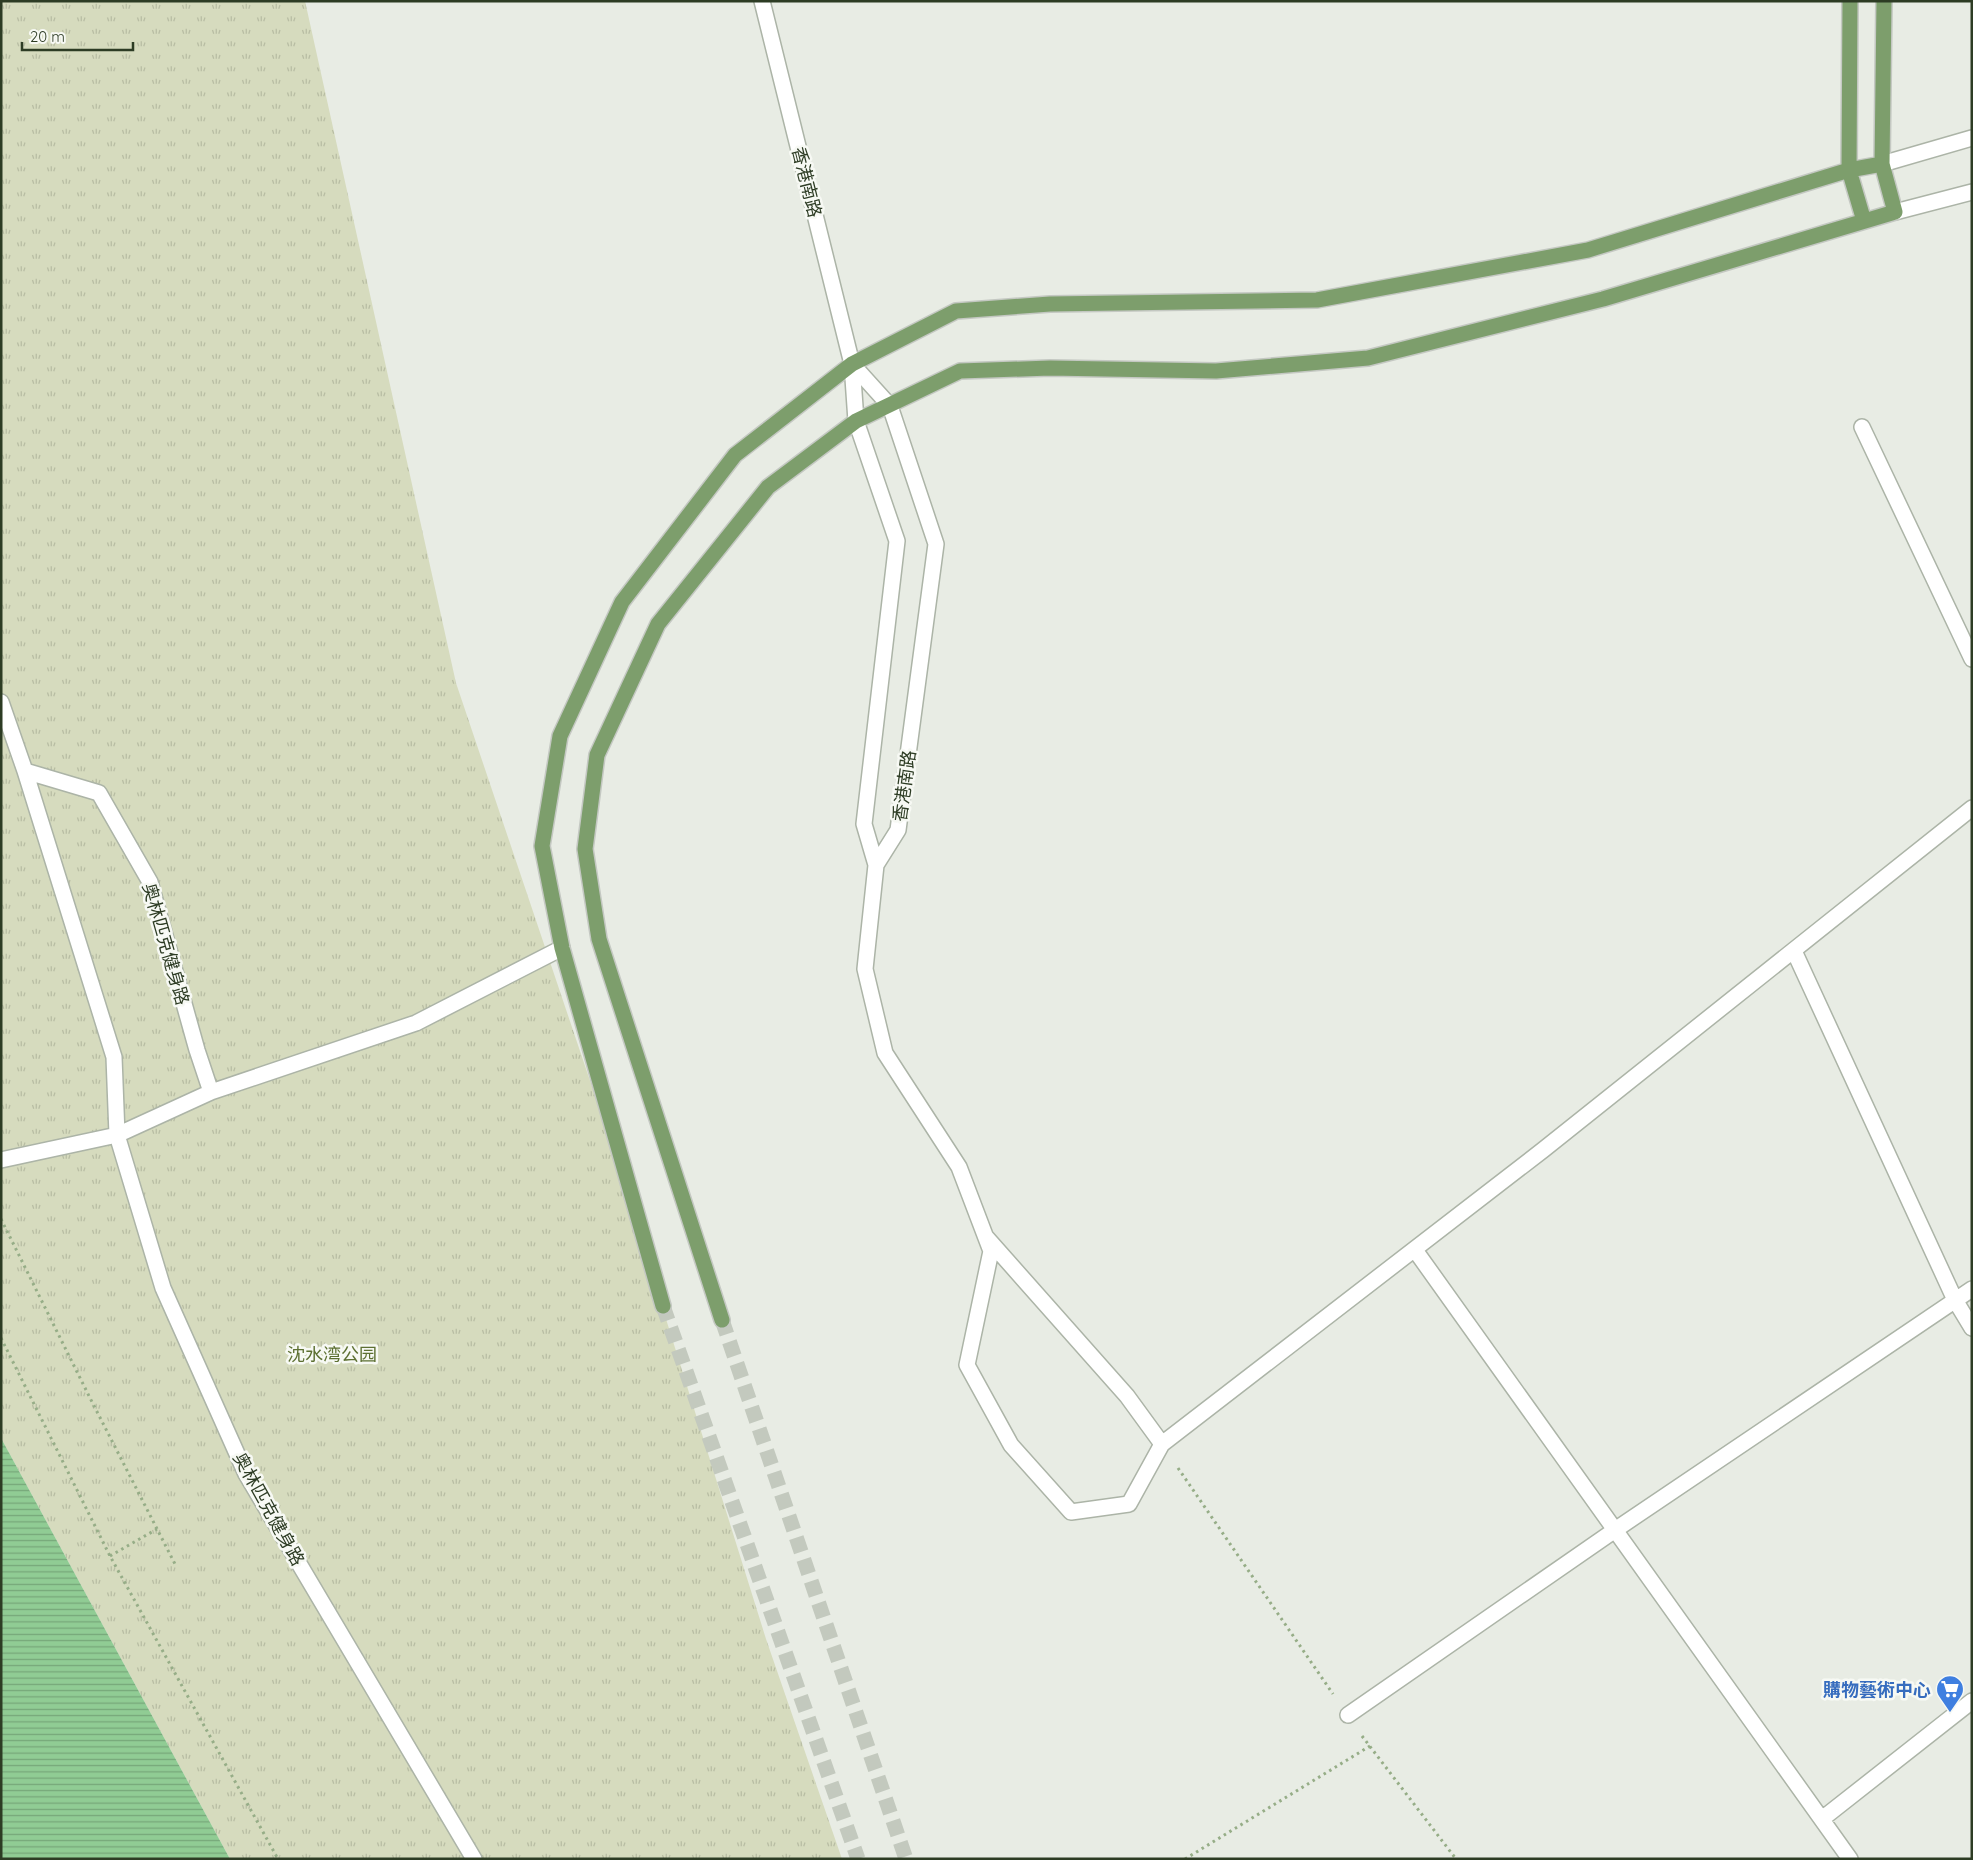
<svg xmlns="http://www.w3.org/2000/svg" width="1973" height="1860" font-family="Quicksand,'Noto Sans SC',sans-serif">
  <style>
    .grass { fill: url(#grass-tufts) }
    .water { fill: url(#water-rules) }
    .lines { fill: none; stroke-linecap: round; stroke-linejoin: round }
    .major-tunnel { stroke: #c3c9be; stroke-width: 15; stroke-dasharray: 15 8; stroke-linecap: butt }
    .minor-casing { stroke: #acb4a7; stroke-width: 18 }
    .major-casing { stroke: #c4c8c2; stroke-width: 18 }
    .path { stroke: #96ad87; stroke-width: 3; stroke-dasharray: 2.5 4; stroke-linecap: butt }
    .minor { stroke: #fff; stroke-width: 15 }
    .major { stroke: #7d9e6c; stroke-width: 15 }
    .labels { text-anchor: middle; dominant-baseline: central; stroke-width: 5; stroke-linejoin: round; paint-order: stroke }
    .street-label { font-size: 18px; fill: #2d3c24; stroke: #f7f9f4 }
    .park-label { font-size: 18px; fill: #5d7032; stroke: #f7f9f4 }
    .shop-label { font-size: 18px; font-weight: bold; fill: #366cbe; stroke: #f7f9f4; text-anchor: end }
  </style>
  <defs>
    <pattern id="grass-tufts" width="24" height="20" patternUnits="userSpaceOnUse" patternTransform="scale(1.25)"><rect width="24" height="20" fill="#d6dbbe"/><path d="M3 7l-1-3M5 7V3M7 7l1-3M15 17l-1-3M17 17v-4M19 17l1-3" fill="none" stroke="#b8bda3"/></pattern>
    <pattern id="water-rules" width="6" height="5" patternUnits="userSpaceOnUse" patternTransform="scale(1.25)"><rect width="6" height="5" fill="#90cc94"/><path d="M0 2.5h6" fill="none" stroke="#76a779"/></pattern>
  </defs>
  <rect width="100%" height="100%" fill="#e8ece4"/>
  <path class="grass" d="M1,1H305L456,683L611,1143L766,1639L842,1859H230L1,1438Z"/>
  <path class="water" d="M1,1438L230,1859H1Z"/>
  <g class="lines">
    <path class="major-tunnel" d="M663,1306L858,1859
      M722,1320L906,1859"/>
    <g class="minor-casing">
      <path id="minor" d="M762,1L852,364L856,421L897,541L864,824L876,865L865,969L885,1053L959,1167L991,1251L967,1365L1011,1445L1071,1512L1129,1504L1162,1444L1127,1396L986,1237
        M1882,164L1972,138
        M1895,212L1972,192
        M852,364L890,406L936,544L898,830L876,865
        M1862,427L1972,659
        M1,702L25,771L114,1057L117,1135L163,1288L246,1474L474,1859
        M25,771L99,793L150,882L197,1050L211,1092
        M1794,951L1955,1300L1972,1328
        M1,1160L117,1135L211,1092L416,1023L562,948
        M1415,1250L1850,1859
        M1162,1444L1543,1150L1972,808
        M1348,1715L1615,1530L1972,1289
        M1822,1819L1972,1701"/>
    </g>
    <g class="major-casing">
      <path id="major" d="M1850,1L1849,170L1864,221
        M663,1306L562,948L542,846L560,736L622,602L735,455L852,364L956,311L1050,304L1317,300L1588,250L1849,170L1882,164
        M722,1320L599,939L585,849L597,755L658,624L768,487L856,421L960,371L1050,368L1216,371L1368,358L1603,299L1895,212L1882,164L1884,1"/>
    </g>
    <path class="path" d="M1,1219L90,1398L176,1566
      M1,1338L110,1556L278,1859
      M1178,1468L1333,1694
      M110,1556L157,1529
      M1362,1736L1456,1859
      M1185,1859L1370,1746"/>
    <use href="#minor" class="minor"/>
    <use href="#major" class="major"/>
  </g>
  <defs>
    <g id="supermarket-pin" transform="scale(1.4375)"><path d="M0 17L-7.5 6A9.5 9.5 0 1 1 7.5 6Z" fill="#3f7fe0" stroke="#f7f9f4"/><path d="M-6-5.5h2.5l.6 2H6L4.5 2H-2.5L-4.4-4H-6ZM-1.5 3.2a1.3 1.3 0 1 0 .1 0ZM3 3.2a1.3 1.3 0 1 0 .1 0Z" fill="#fff"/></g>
  </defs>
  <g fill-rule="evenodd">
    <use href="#supermarket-pin" x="1950" y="1689"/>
  </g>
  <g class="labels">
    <g class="street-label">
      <text transform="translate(807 182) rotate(76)">香港南路</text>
      <text transform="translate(904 786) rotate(-82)">香港南路</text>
      <text transform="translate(166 944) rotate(74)">奥林匹克健身路</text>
      <text transform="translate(269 1509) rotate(61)">奥林匹克健身路</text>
    </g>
    <g class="park-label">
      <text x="332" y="1354">沈水湾公园</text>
    </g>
    <g class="shop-label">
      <text x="1931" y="1689">購物藝術中心</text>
    </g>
  </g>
  <rect width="1973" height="1860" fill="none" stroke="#2d3c24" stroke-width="5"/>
  <path d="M22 42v8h111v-8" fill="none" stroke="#2d3c24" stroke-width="2.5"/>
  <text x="30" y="42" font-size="15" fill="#2d3c24" stroke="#f7f9f4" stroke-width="4" paint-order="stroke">20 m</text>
</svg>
